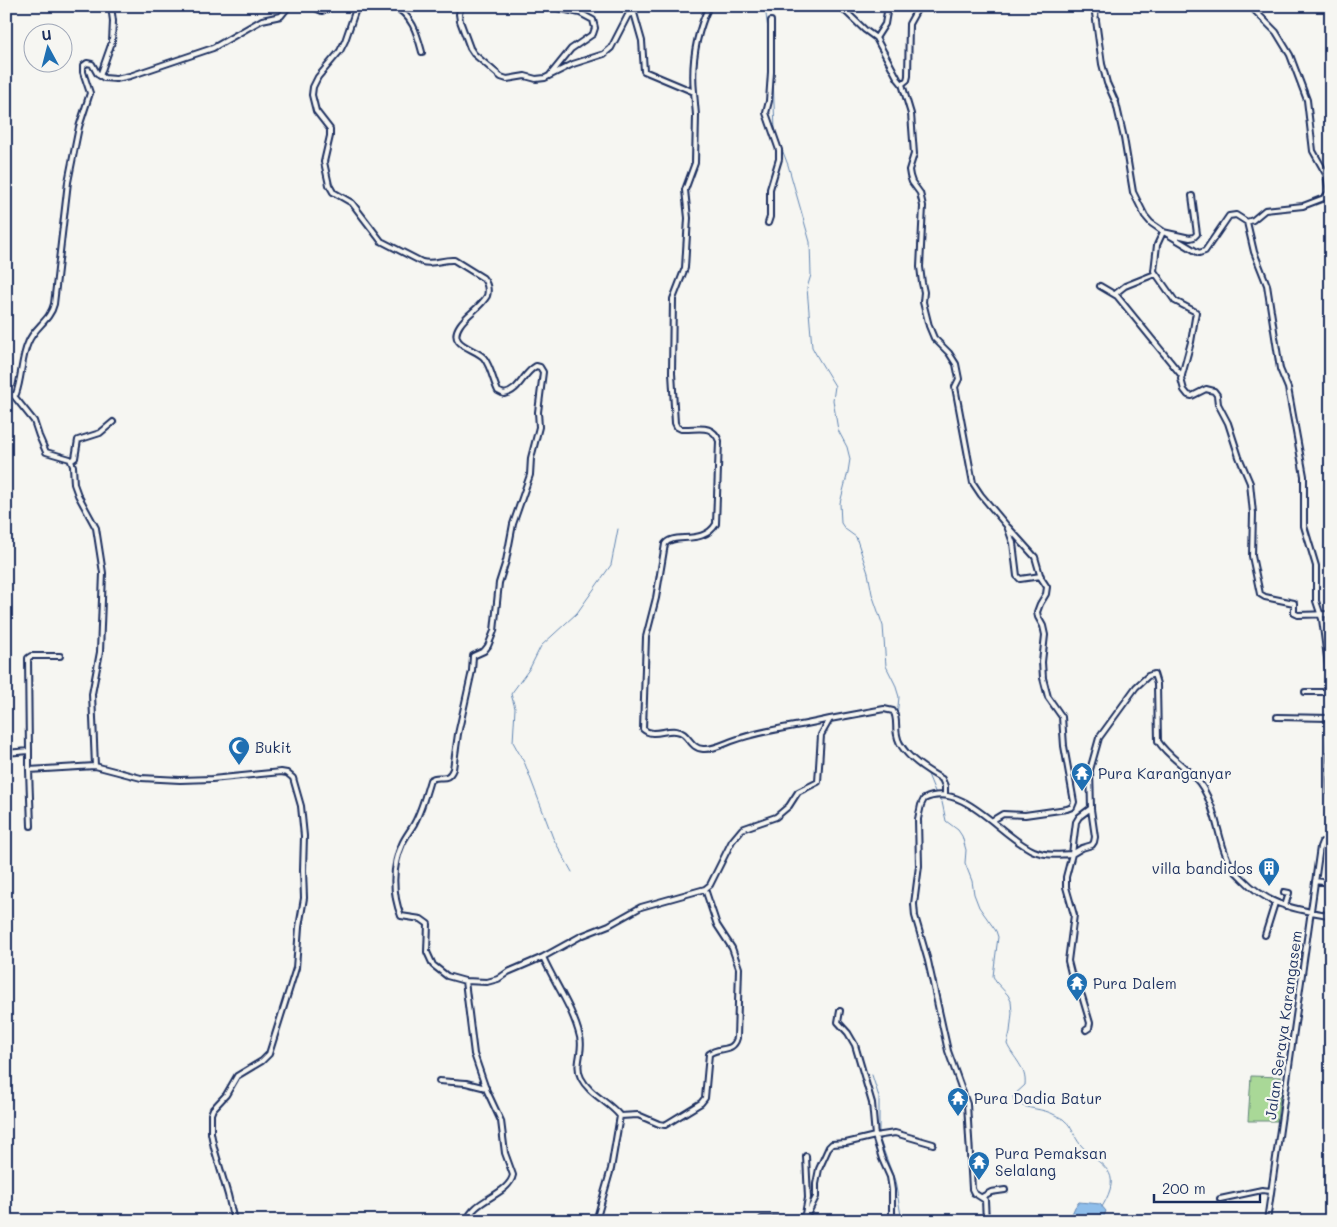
<svg xmlns="http://www.w3.org/2000/svg" width="1337" height="1227" font-family="Mali,sans-serif">
  <style>
    .green { fill: #a9d897; stroke: #62847a }
    .water { fill: #8fbeea; stroke: #6185b2 }
    .lines { fill: none; stroke-linecap: round; stroke-linejoin: round }
    .stream { stroke: #6185b2; stroke-width: 1 }
    .minor-casing { stroke: #1b2f5e; stroke-width: 8 }
    .minor { stroke: #f6f6f2; stroke-width: 4 }
    .labels { text-anchor: middle; dominant-baseline: central; stroke-width: 4.5; stroke-linejoin: round; paint-order: stroke }
    .poi-label { font-size: 15px; fill: #1b2f5e; stroke: #f6f6f2; text-anchor: start }
    .street-label { font-size: 15px; fill: #1b2f5e; stroke: #f6f6f2 }
  </style>
  <rect width="100%" height="100%" fill="#f6f6f2"/>
  <filter id="ink" filterUnits="userSpaceOnUse"><feTurbulence type="fractalNoise" baseFrequency=".02" numOctaves="2"/><feDisplacementMap in="SourceGraphic" scale="10" xChannelSelector="R" yChannelSelector="G"/><feConvolveMatrix kernelMatrix="1 2 1 2 8 2 1 2 1" color-interpolation-filters="sRGB"/></filter>
  <g filter="url(#ink)">
    <path class="green" d="M1251,1076L1282,1077L1277,1121H1248Z"/>
    <path class="water" d="M1079,1202L1100,1204L1106,1211L1102,1221H1069L1075,1207Z"/>
    <g class="lines">
      <path class="stream" d="M765,6L769,38
        M773,76L775,131L788,165L810,242L811,275L807,288L812,347L818,358L835,386L833,400L838,430L847,447L850,459L848,472L840,503L841,523L845,529L856,537L868,573L872,594L883,626L886,666L895,684L899,697L897,716
        M900,737L913,756
        M927,772L936,794
        M938,797L942,802L946,821L958,830L962,836L966,850L965,863L972,881L974,894L979,907L996,931L998,937L993,976L996,982L1008,995L1011,1001L1012,1013L1010,1032L1007,1044C1013,1058 1027,1068 1025,1085L1013,1096L1014,1102C1028,1110 1043,1108 1055,1115C1058,1117 1063,1118 1065,1121C1072,1126 1074,1137 1080,1144C1101,1169 1125,1168 1102,1207
        M572,872L553,838L525,764L513,742L515,708L511,694L530,668L541,646L577,613L611,565L618,529
        M872,1075L879,1097V1134
        M879,1138L895,1181L902,1221"/>
      <g class="minor-casing">
        <path id="minor" d="M311,6L322,11L335,6
          M357,6L345,41L340,51L318,77L313,87L312,95L316,111L330,129V136L324,162L329,185L333,192L352,203L381,241L422,262C434,265 443,259 454,260L483,278C488,284 489,289 487,296C480,308 467,314 460,325C446,346 476,348 484,358C491,367 493,381 498,391L504,394C520,391 522,374 536,366L540,367L543,372L538,412L539,427L531,458L530,475L513,524L506,561L499,583L494,631L488,646L484,651L473,656L472,671L458,734L453,769C447,784 439,773 430,780C426,794 421,811 414,824C410,831 405,837 402,844C392,866 392,894 401,916L421,919L428,924L427,952L433,965L447,976L465,981L487,982L498,979L508,972L543,957L581,936L609,925L641,907L705,889L710,885L732,841L742,829L776,817L789,806L798,792L818,782L821,735L830,719L884,709L893,711C898,718 895,727 897,735C900,754 926,770 942,779L945,786V795
          M392,6C412,14 417,33 422,52
          M461,6L459,14L460,21L470,48L474,54L501,77L507,79L525,76L536,79L545,78L573,64L604,54L611,48L628,15L634,13L642,41L644,71L694,92C691,61 696,34 709,6
          M548,6L580,13L593,20L595,28L593,34L571,49L550,75
          M840,6L865,30L876,38L898,79L902,84L907,80L908,76L909,24L919,6
          M1094,6L1102,64L1107,83L1116,103L1124,138L1133,192L1145,216L1151,223L1164,232L1199,253L1205,251L1229,216L1236,215L1247,222L1254,252L1267,285L1280,369L1288,388L1304,476V526L1316,566V601L1322,619L1327,658L1331,702
          M876,38L885,24L888,6
          M100,76L112,42L113,21L111,6
          M902,84L911,114L914,154L909,170L910,176L912,182L920,193L923,206L920,267L922,283L924,292L923,302L929,326L934,338L949,353L956,364L959,379L955,387L973,483L981,495L1007,526L1013,543L1017,576L1020,579L1041,576
          M694,92L696,115L695,163L685,190L688,218L685,268L673,299L672,373L675,423L677,427L681,429C698,430 712,423 719,441L716,524C703,546 673,532 665,544L656,598L646,637L643,729C653,738 665,729 676,731C689,732 689,748 703,749C712,750 724,744 732,741C764,729 797,727 830,719
          M1192,196L1197,234L1194,237L1190,238L1163,232L1157,245L1154,271L1175,301L1196,312L1191,342L1181,379L1184,390L1188,395L1192,396L1206,389L1214,391L1217,395L1218,404L1228,423L1239,457L1250,483L1253,513L1252,556L1260,594L1265,597L1294,603V613L1298,615L1331,614
          M1247,222L1253,220L1265,210L1303,206L1324,198L1329,192L1326,174L1313,151L1307,100L1290,55L1276,32L1250,6
          M768,223L770,217V189L779,159V150L766,113L769,101L771,72V21
          M1100,286L1117,296L1182,376
          M1115,294L1125,286L1155,274
          M6,390L11,396L16,394C22,377 21,359 28,343C34,327 50,321 54,304L68,182L79,127L90,93L83,72V66L87,63L92,64L97,73L104,78L116,79L130,76L213,48L262,20L281,16L289,6
          M14,396L34,421L39,436L46,452L70,459L73,466L74,484L78,495L96,528L103,573L100,652L92,694L95,766
          M71,461L75,458L78,440L100,433L113,422
          M1305,692H1330
          M1331,704C1330,741 1328,777 1331,813
          M1277,717L1330,718
          M29,751L28,658L31,656H60
          M6,753L29,751V770L95,766L141,778L180,780L212,779L281,772L287,773L293,778L301,806L304,836L303,870L304,898L299,927L296,968L269,1054L262,1061L237,1076L226,1095L213,1109L211,1114V1133L214,1148L228,1195L234,1221
          M29,770L31,826
          M993,820L1003,814L1025,815L1067,809L1072,807L1074,802L1064,746L1062,717L1048,697L1043,678L1042,662L1045,635L1043,626L1038,617L1037,612L1040,604L1046,594L1047,587L1041,578L1035,557L1008,527
          M1315,881L1331,883
          M1284,892L1289,893L1285,906
          M1265,935L1275,903
          M543,957C555,984 573,1008 580,1037C584,1051 574,1064 581,1078C589,1094 609,1102 620,1116L611,1169L596,1221
          M465,981L474,1054L486,1089L501,1121L505,1153L513,1175C509,1195 473,1199 467,1221
          M840,1011L838,1022L848,1033L855,1045L872,1103L875,1136L882,1159L890,1177L892,1190V1221
          M1086,1030L1089,1028L1090,1023L1082,996L1071,973L1068,961L1074,915L1066,887V877L1072,854L1082,848L1092,845L1094,842L1095,837L1091,809
          M439,1081L466,1083L486,1088
          M620,1116L638,1115L659,1124L665,1125L701,1103L705,1098L709,1054C720,1046 733,1053 737,1038L739,968L732,948L717,925L705,889
          M982,1197L991,1192L1005,1190
          M1220,1199L1262,1190L1271,1191
          M805,1214L808,1198L806,1156
          M762,1219H797L808,1213L816,1197V1184L819,1169L829,1147L832,1144L846,1143L875,1136L895,1133L933,1144
          M986,1221L985,1200L974,1193L972,1189L967,1104L948,1051L928,961L915,916L914,904L919,866L918,819L921,805L924,799C963,780 1002,838 1034,851C1046,856 1059,855 1072,854L1076,822L1079,817L1091,808L1090,770L1099,738L1136,687L1148,676L1154,674L1157,684L1158,741C1169,759 1192,769 1203,788C1215,808 1217,831 1225,853C1228,863 1234,871 1242,878C1270,907 1293,908 1331,916
          M1267,1221L1320,847L1322,842L1331,841"/>
      </g>
      <use href="#minor" class="minor"/>
    </g>
  </g>
  <defs>
    <g id="mosque-pin" transform="scale(1.125)"><path d="M0 17L-7.5 6A9.5 9.5 0 1 1 7.5 6Z" fill="#1f6fb2" stroke="#f6f6f2"/><path d="M3.5-4.9A6 6 0 1 0 3.5 4.9A5 5 0 1 1 3.5-4.9Z" fill="#fff"/></g>
    <g id="temple-pin" transform="scale(1.125)"><path d="M0 17L-7.5 6A9.5 9.5 0 1 1 7.5 6Z" fill="#1f6fb2" stroke="#f6f6f2"/><path d="M0-6L5-2H3V0L6.5 2.5H4V6H1.5V3h-3V6H-4V2.5H-6.5L-3 0V-2H-5Z" fill="#fff"/></g>
    <g id="building-pin" transform="scale(1.125)"><path d="M0 17L-7.5 6A9.5 9.5 0 1 1 7.5 6Z" fill="#1f6fb2" stroke="#f6f6f2"/><path d="M-4-6H4V6H1V3H-1V6H-4ZM-2.5-4.3h1.7v1.8h-1.7ZM.8-4.3h1.7v1.8H.8ZM-2.5-1h1.7V.8h-1.7ZM.8-1h1.7V.8H.8Z" fill="#fff"/></g>
  </defs>
  <g fill-rule="evenodd">
    <use href="#mosque-pin" x="239" y="747"/>
    <use href="#temple-pin" x="1082" y="773"/>
    <use href="#building-pin" x="1269" y="868"/>
    <use href="#temple-pin" x="1077" y="983"/>
    <use href="#temple-pin" x="958" y="1098"/>
    <use href="#temple-pin" x="979" y="1162"/>
  </g>
  <g class="labels">
    <g class="poi-label">
      <text x="255" y="747">Bukit</text>
      <text x="1098" y="773">Pura Karanganyar</text>
      <text x="1253" y="868" text-anchor="end">villa bandidos</text>
      <text x="1093" y="983">Pura Dalem</text>
      <text x="974" y="1098">Pura Dadia Batur</text>
      <text x="995" y="1153">Pura Pemaksan<tspan x="995" dy="17">Selalang</tspan></text>
    </g>
    <g class="street-label">
      <text transform="translate(1283 1025) rotate(-82)">Jalan Seraya Karangasem</text>
    </g>
  </g>
  <rect width="1337" height="1227" fill="none" stroke="#f6f6f2" stroke-width="25"/>
  <rect x="12" y="12" width="1312" height="1202" fill="none" stroke="#1b2f5e" stroke-width="2" filter="url(#ink)"/>
  <g transform="translate(48 48) rotate(353)"><circle r="24" fill="#f6f6f2" stroke="#9ea6b7"/>
  <path d="M0-4L9 19L0 12L-9 19Z" fill="#1f6fb2"/>
  <text y="-8" font-size="14" font-weight="bold" text-anchor="middle" fill="#1b2f5e">U</text>
  </g>
  <path d="M1154 1194v8h106v-8" fill="none" stroke="#1b2f5e" stroke-width="2.5"/>
  <text x="1162" y="1194" font-size="15" fill="#1b2f5e" stroke="#f6f6f2" stroke-width="4" paint-order="stroke">200 m</text>
</svg>
